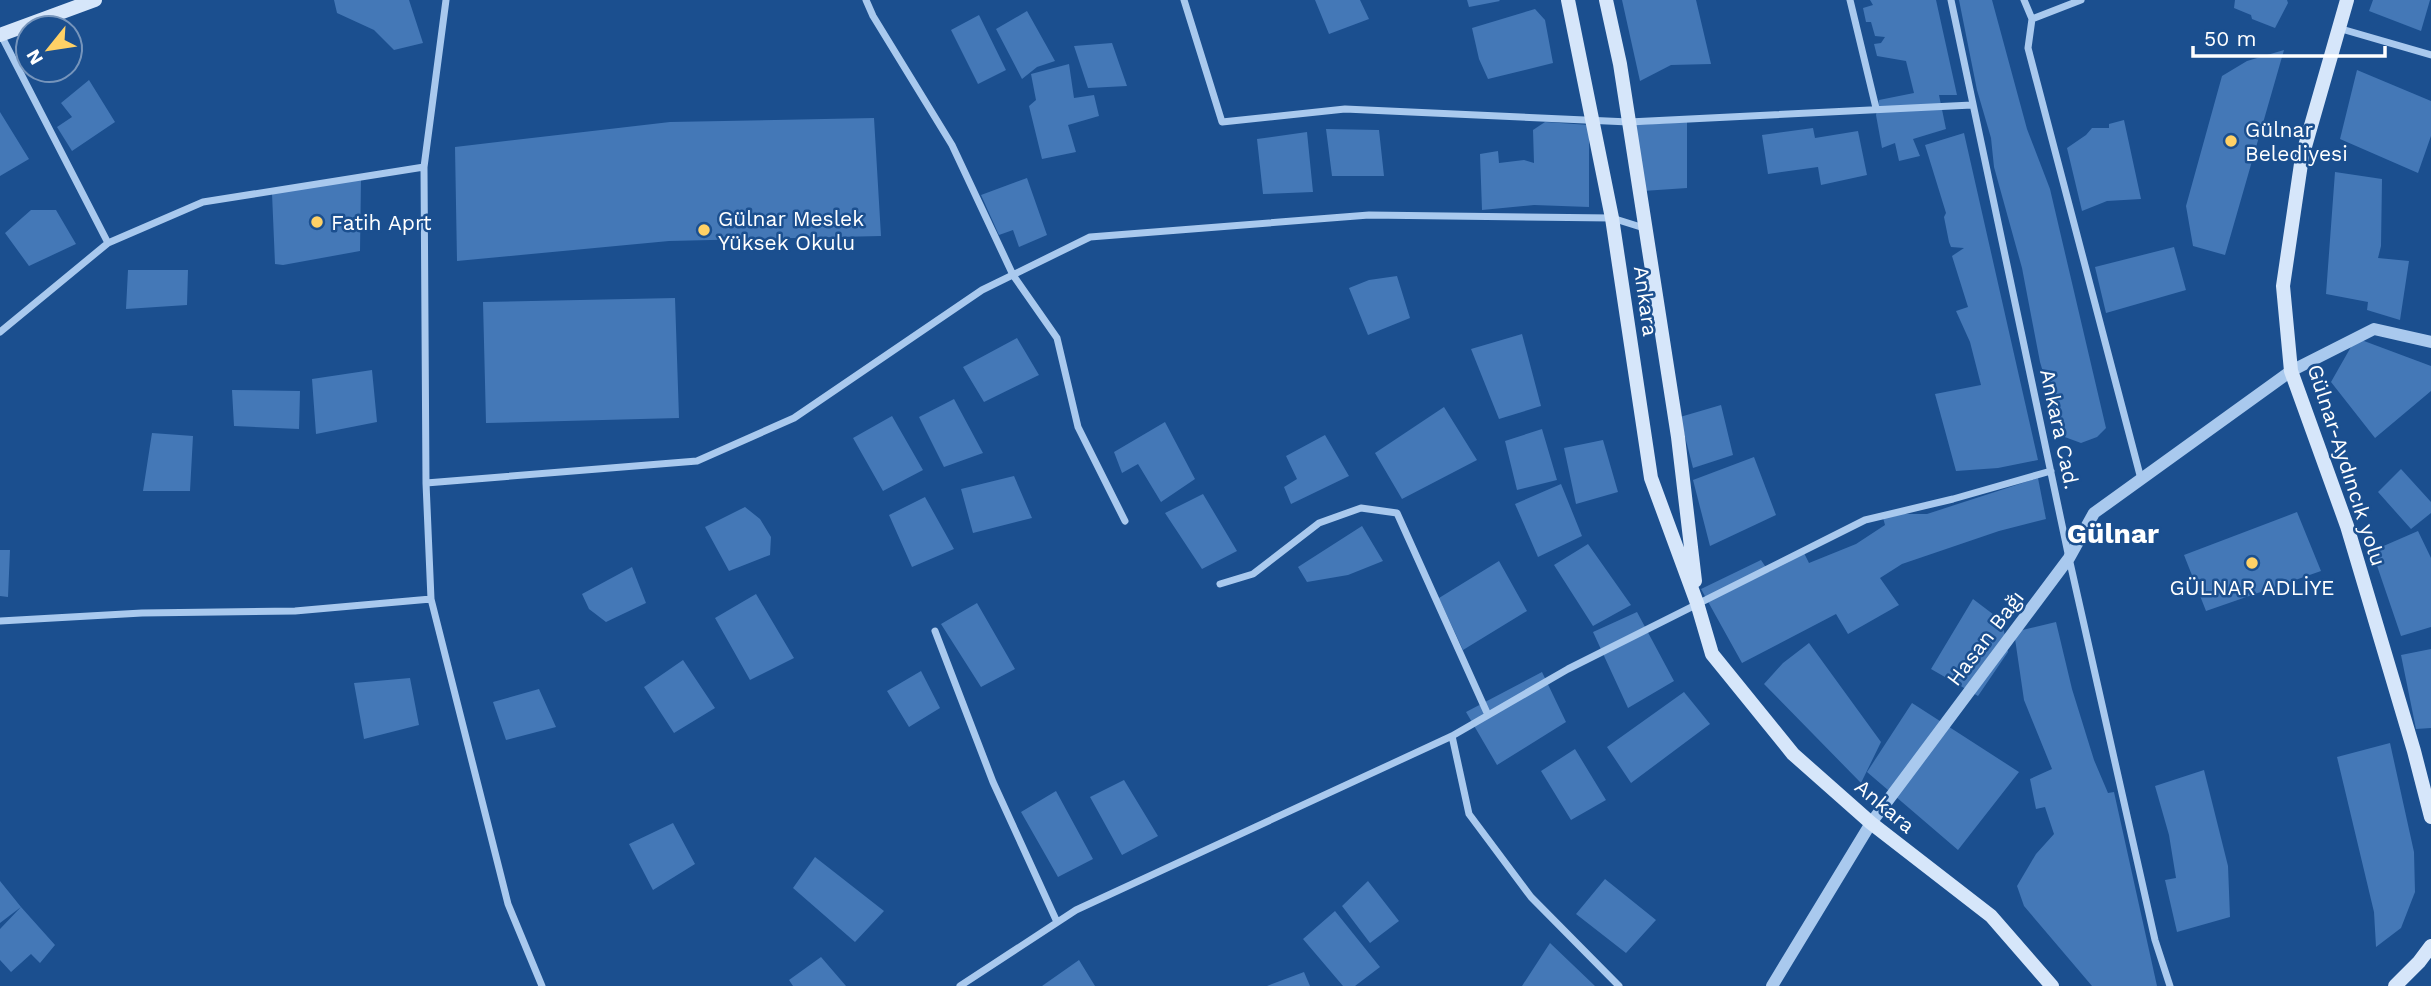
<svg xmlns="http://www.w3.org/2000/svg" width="2431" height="986" font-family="'Work Sans',sans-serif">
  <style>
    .building { fill: #4478b7 }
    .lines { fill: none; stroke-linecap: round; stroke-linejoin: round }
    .minor { stroke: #a9c9ee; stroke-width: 7 }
    .tertiary { stroke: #a9c9ee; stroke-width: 12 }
    .secondary { stroke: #d6e6fa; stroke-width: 14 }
    .poi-dot { fill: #ffd166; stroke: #1b4f8f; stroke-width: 2.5 }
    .labels { text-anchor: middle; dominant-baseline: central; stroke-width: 5; stroke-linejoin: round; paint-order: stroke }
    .poi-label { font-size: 21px; fill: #fff; stroke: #1b4f8f; text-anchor: start }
    .street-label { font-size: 21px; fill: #fff; stroke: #1b4f8f }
    .district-label { font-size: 28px; font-weight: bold; fill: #fff; stroke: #1b4f8f }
  </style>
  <rect width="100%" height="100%" fill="#1b4f8f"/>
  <path class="building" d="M334,0H409L423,43L394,50L374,30L337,13Z
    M1315,0H1360L1369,19L1329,34Z
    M1467,0H1499L1500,1L1469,7Z
    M1622,0H1696L1711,64L1671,65L1640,81Z
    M1870,0H1936L1957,95H1939L1946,129L1913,139L1920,156L1899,161L1895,143L1882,148L1876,115L1879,100L1914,93L1906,61L1877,56L1874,44L1881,43L1885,37L1875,36L1871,22H1866L1863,8L1873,5Z
    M1959,0H1992L2027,129L2050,189L2106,428L2097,437L2081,443L2062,436L2040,362L2022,268L1994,167L1991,138L1977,90Z
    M2235,0H2287L2288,3L2275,28L2252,19L2251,15L2234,8Z
    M2373,0H2430L2421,31L2369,11Z
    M1535,9L1545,20L1553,63L1488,79L1479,59L1472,28Z
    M1027,11L1055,61L1037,67L1022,79L996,29Z
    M979,15L1006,70L978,84L951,30Z
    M1112,43L1127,86L1088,88L1074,46Z
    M2284,50L2225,255L2193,246L2186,206L2222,76L2247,61Z
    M1069,64L1074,98L1094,95L1099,116L1068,125L1076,152L1042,159L1029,106L1036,100L1031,74Z
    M2357,70L2431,101V136L2418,173L2340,139Z
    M89,80L115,122L72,151L57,127L72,117L61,103Z
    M0,112L29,159L0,176Z
    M874,118L881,236L669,241L457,261L455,147L670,122Z
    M2124,120L2141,199L2107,201L2082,211L2067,148L2086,135L2092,128H2109V124Z
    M1545,122L1589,125V207L1534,205L1482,210L1480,154L1498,151L1499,163L1524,160L1534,163L1533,130Z
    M1687,122V188L1643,191L1635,125Z
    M1813,128L1815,138L1858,131L1867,175L1821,185L1818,167L1768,174L1762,135Z
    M1326,129L1379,130L1384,176H1332Z
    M1307,132L1313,192L1263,194L1257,139Z
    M1964,133L2038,460L1998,468L1956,471L1935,394L1981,385L1970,342L1956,311L1968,307L1952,256L1964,248L1951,247L1949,242L1944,217L1946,213L1925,145Z
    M2335,172L2382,179L2381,246L2378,258L2409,261L2400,320L2367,310L2368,302L2326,294Z
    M361,178L360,251L283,265L275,264L272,193Z
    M1027,178L1047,235L1019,247L1013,230L999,235L981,195Z
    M31,210H56L76,244L29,266L5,233Z
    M2174,247L2186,290L2106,313L2095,267Z
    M128,270H188L187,305L126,309Z
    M1397,276L1410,318L1368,335L1349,288L1369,280Z
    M675,298L679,418L486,423L483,302Z
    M1522,334L1541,406L1499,419L1471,349Z
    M1017,338L1039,375L984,402L963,367Z
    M2356,338L2431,366V391L2375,438L2331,382Z
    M372,370L377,422L316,434L312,379Z
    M232,390L300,391L299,429L234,426Z
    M954,399L983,453L944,467L919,417Z
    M1721,405L1733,455L1693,468L1680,417Z
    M1444,407L1477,460L1402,499L1375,453Z
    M892,416L923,470L883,491L853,438Z
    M1165,422L1195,479L1161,502L1138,464L1122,473L1114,452Z
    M1542,429L1557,480L1517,490L1505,441Z
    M152,433L193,436L190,491H143Z
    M1325,435L1349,476L1291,504L1284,487L1297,479L1286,456Z
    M1603,440L1618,492L1576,504L1564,448Z
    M1754,457L1776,515L1710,546L1693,480Z
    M2401,469L2431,502V513L2411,529L2378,492Z
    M1014,476L1032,518L973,533L961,489Z
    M2038,478L2046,519L1999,531L1902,564L1880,578L1899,605L1848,634L1836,614L1742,663L1701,589L1761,560L1769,572L1803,551L1809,563L1856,544L1885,525L1882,514H1927Z
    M1561,484L1582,536L1538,557L1515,504Z
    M1203,494L1237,551L1202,569L1165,513Z
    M925,497L954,549L912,567L889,515Z
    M745,507L760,519L771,537L770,555L729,571L705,527Z
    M2297,512L2321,571L2206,611L2184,555Z
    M1362,526L1383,561L1348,575L1307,582L1298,567Z
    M2418,531L2431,558V627L2401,636L2372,551Z
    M1588,544L1631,605L1593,626L1554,565Z
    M0,550H10L8,597L0,596Z
    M1499,561L1527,611L1463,650L1439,598Z
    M632,567L646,603L606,622L589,609L582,594Z
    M756,594L794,658L750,680L715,618Z
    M1973,599L2002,621L2008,652L1978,696L1931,669Z
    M977,603L1015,669L981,687L941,624Z
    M1637,612L1674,681L1628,708L1593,632Z
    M2056,622L2072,689L2094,760L2108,793L2114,792L2157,986H2092L2024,906L2017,886L2036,854L2054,834L2045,807L2036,809L2030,779L2052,769L2024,700L2014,632Z
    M1809,643L1881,742L1861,783L1764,684L1783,663Z
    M2431,649V728L2416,729L2401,655Z
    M683,660L715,708L674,733L644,687Z
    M921,671L940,708L909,727L887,691Z
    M1542,672L1566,722L1497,765L1466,712Z
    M410,678L419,725L364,739L354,683Z
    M539,689L556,727L506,740L493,702Z
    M1684,692L1710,724L1631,783L1607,747Z
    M1912,703L2019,772L1958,850L1867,772Z
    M2390,743L2414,852L2415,892L2401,928L2376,947L2374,912L2337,757Z
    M1575,749L1606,800L1571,820L1541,771Z
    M2204,770L2228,866L2230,917L2177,932L2165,880L2176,878L2169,835L2155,786Z
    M1124,780L1158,836L1122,855L1090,797Z
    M1056,791L1093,859L1058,877L1021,812Z
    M673,823L695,864L653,890L629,844Z
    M815,857L884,911L855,942L793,888Z
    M1605,879L1656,920L1626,953L1576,914Z
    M0,881L21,907L0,923Z
    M1368,881L1399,921L1370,943L1342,906Z
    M21,907L55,945L40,963L31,954L11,972L0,960V929Z
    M1335,911L1380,967L1355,986H1343L1303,939Z
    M1550,943L1595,986H1522Z
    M821,957L846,986H793L789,980Z
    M1079,960L1095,986H1042Z
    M1304,972L1310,986H1267Z"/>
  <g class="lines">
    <path class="minor" d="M446,0L424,167L426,483L431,599L508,904L542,986
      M866,0L873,16L952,145L1013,275L1057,338L1078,427L1125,521
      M1184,0L1222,122L1345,109L1629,122L1972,105
      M1850,0L1876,108
      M1951,0L2069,558L2155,940L2170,986
      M2024,0L2032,19
      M2081,0L2032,19L2028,48L2141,479
      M2338,28L2431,55
      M1,35L108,243
      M0,332L108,243L203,202L424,167
      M426,483L697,461L794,418L982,290L1090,237L1369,215L1612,218L1644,228
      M1220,584L1253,574L1319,523L1361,508L1397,513L1488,715
      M0,621L142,613L295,611L431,599
      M935,631L993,782L1057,922
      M1452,736L1469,814L1531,897L1619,986
      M960,986L1076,910L1452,736L1568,669L1865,520L1953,499L2051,471"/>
    <path class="tertiary" d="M1772,986L1871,823L2069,558L2094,513L2291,371L2374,329L2431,342"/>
    <path class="secondary" d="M1568,0L1612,218L1651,478L1697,603L1712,654L1793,754L1871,823L1991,916L2052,986
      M1606,0L1620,64L1678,437L1695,581
      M2347,0L2302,157L2283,286L2291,371L2347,526L2414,751L2431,817
      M0,35L95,0
      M2395,986L2419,962L2431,946"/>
  </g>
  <g class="poi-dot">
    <circle cx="2231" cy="141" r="7"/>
    <circle cx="317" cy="222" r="7"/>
    <circle cx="704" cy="230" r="7"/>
    <circle cx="2252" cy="563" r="7"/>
  </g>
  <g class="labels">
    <g class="poi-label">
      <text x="2245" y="129">Gülnar<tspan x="2245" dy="24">Belediyesi</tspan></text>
      <text x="718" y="218">Gülnar Meslek<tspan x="718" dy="24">Yüksek Okulu</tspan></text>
      <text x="331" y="222">Fatih Aprt</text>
      <text x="2252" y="587" text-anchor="middle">GÜLNAR ADLİYE</text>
    </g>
    <g class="street-label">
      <text transform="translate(1646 301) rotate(82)">Ankara</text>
      <text transform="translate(2060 429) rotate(78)">Ankara Cad.</text>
      <text transform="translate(2347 465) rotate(72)">Gülnar-Aydıncık yolu</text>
      <text transform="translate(1985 638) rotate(-53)">Hasan Bağı</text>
      <text transform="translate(1885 806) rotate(40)">Ankara</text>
    </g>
    <g class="district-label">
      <text x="2113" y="533">Gülnar</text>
    </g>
  </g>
  <g transform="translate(49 49) rotate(240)"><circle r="33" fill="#1b4f8f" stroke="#7695bc" stroke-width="2"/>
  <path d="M0-5L12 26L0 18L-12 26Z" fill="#ffd166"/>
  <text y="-10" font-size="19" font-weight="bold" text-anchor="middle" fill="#ffffff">N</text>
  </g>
  <path d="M2193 46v10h192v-10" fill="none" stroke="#ffffff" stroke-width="3.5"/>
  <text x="2204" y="46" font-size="21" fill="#ffffff" stroke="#1b4f8f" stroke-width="5" paint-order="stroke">50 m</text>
</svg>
